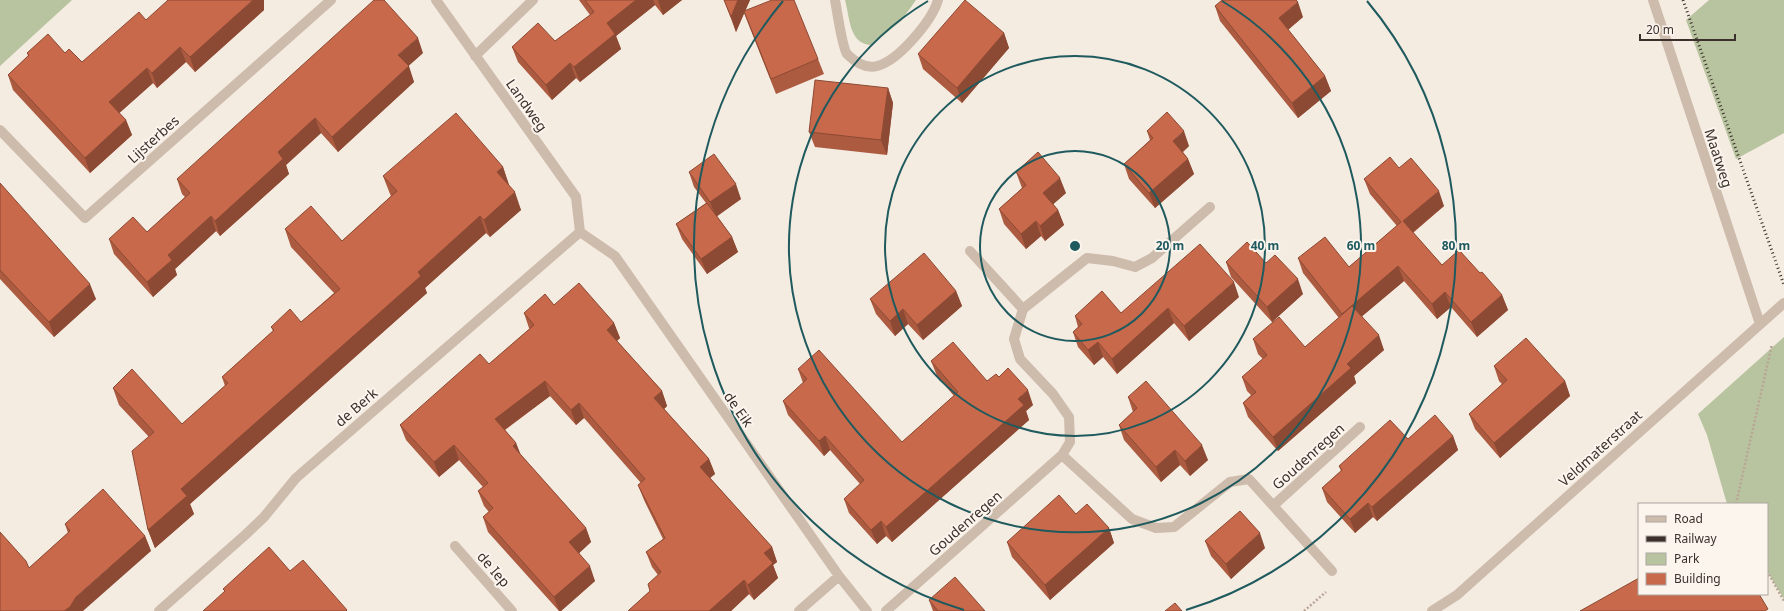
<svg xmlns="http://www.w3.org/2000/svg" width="1784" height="611" font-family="'Noto Sans',sans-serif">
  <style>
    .green { fill: #b8c4a0 }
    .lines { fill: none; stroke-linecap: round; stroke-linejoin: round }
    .path { stroke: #b9a596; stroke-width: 2.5; stroke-dasharray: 2 2; stroke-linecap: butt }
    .minor { stroke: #cdbbac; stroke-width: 10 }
    .rail { stroke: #3b302b; stroke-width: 3; stroke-dasharray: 1 3; stroke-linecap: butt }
    .wall { fill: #ac5a40 }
    .shaded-wall { fill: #8c4a34 }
    .building { fill: #c8694b; stroke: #8c4a34 }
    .ring { fill: none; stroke: #1f5a5e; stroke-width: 2 }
    .labels { text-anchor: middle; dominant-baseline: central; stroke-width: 4; stroke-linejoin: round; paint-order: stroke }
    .street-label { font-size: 14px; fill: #3b302b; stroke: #fbf5ee }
    .centre { fill: #1f5a5e; stroke: #fbf5ee; stroke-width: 2 }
    .ring-label { font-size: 12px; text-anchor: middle; font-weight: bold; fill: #1f5a5e; stroke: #fbf5ee; stroke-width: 4; stroke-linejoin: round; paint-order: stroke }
  </style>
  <rect width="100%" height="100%" fill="#f4ebe1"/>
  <path class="green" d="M0,0H72L0,66Z
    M845,0H916L901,21L871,45C849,44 850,18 845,0Z
    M1709,0H1784V133L1736,159L1686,20Z
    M1784,337V599L1767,571V504H1727L1707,435L1698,414Z"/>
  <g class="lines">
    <path class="path" d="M1736,504L1772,344
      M1767,571L1784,601
      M1304,611L1326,592"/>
    <path class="minor" d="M436,0L576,197L580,232
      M835,0C837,10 842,47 847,54C855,62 865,69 877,66C898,61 932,21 938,0
      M1653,0L1760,324
      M475,56L533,0
      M0,130L85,218L331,0
      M580,232L615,256L839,576L867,611
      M970,251L1023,309
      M1062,455L1132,519L1156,528L1174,527L1230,482L1249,479L1332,571
      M1274,505L1360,427
      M455,546L512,611
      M159,611L244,536L264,517L296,478L580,232
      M799,611L839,576
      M886,611L1062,455L1070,442L1069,417L1053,394L1020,359L1014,339L1023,309L1087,258L1113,261L1135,267L1152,258L1210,207
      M1432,611L1457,595L1784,303"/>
    <path class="rail" d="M1683,0L1784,285"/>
  </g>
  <path class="wall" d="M579,0H682L663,15L655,5L616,36L621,49L580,82L576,78L552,100L518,62L512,47L555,41L590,15Z
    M724,0H750L745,11L818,59L824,74L776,94L744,13L736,32Z
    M1215,6L1303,17L1288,30L1325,76L1331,91L1298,118L1220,21Z
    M264,10L195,72L186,62L157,88L153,83L119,113L126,120L132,135L90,173L13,90L8,75L28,56L27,53H65L82,62L146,20Z
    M1004,33L1009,48L962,103L923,69L918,54Z
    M423,53L408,66L414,82L338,152L321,133L286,165L289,174L220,236L216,231L175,269L177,275L153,297L114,254L109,239L147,232L185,197L182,194L177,179Z
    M888,88L893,103L887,155L815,147L809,132Z
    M1147,131L1189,146L1183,152L1188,159L1194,174L1155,208L1129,179L1124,164L1150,140Z
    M503,167L509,185L521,210L490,237L486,233L425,288L427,293L190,504L194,514L155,548L148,530L149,437L119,405L113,388L182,424L225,386L222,377L273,331L271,327L301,322L334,293L291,247L285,229L342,241L391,196L390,194L383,176Z
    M1399,168L1444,206L1413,233L1442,265L1480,273L1502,295L1508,310L1477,337L1451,307L1437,319L1404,281L1362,316L1384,350L1354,376L1356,383L1278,451L1248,417L1243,403L1251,395L1247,391L1242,377L1263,359L1258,354L1253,339L1305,347L1339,318L1303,273L1298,258L1349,267L1397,226L1370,194L1364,179Z
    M689,172L741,199L717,216L732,237L738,252L707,274L682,239L676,224L706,203L694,187Z
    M1016,172L1066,193L1053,204L1058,210L1064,225L1045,241L1041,236L1026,249L1004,224L999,209L1022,188Z
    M0,183L96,299L54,337L0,279Z
    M1226,262L1266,263L1303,294L1272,322L1231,277Z
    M956,291L962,306L923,340L908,324L895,336L876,314L870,299Z
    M1239,297L1189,341L1174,323L1117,374L1103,357L1094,365L1078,347L1073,332L1078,327L1075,316L1121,313Z
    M554,305L614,323L620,338L617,341L662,391L667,406L664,409L709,459L715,474L710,478L772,547L777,562L773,565L778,578L754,600L749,594L731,611H628L650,591L658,575L652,567L646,552L663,539L644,500L638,485L641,483L584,418L576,425L550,396L505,430L516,443L520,454L586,528L591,542L579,553L595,581L561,611H559L488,532L483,517L489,512L484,506L478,491L483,487L459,460L439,477L406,440L400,425L489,364L530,329L529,328L524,313Z
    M931,361L987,381L999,377L1033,405L1026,411L1029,420L892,542L886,536L877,544L849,513L844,499L860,484L830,450L824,456L788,415L783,401L803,383L798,369L902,442L954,396L937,376Z
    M1494,366L1565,381L1570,396L1500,458L1475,429L1469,414L1502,384L1499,381Z
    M1128,397L1208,460L1190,476L1180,465L1161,482L1124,440L1119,425L1133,412Z
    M1453,436L1458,450L1377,521L1373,517L1355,533L1327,502L1322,488L1341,471L1339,466L1408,439Z
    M1076,514L1109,528L1114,543L1050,600L1012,557L1007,542Z
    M65,524L145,536L151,551L0,611L29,568L68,533Z
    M1205,541L1265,548L1231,579L1211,556Z
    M929,600L985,611H933Z"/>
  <path class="shaded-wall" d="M253,0H264V10L195,72L190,57Z
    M636,0H653L655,5L616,36L621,49L580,82L574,67L607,23Z
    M658,0H682L663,15Z
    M738,0H750L736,32L731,17Z
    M1298,2L1303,17L1284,33L1279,18Z
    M1004,33L1009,48L962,103L957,88Z
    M418,38L423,53L404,70L398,55Z
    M180,47L186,62L157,88L152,73Z
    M570,63L576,78L552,100L546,85Z
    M409,66L414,82L338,152L332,137Z
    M147,68L153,83L115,117L109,102Z
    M1325,76L1331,91L1298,118L1292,103Z
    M888,88L893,103L887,155L881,140Z
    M315,118L321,133L286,165L289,174L220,236L215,221L278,152Z
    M126,120L132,135L90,173L85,158Z
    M1184,131L1189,146L1178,156L1173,141Z
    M1188,159L1194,174L1155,208L1149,193Z
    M503,167L509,185L503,189L497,172Z
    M1060,178L1066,193L1049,208L1043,193Z
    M736,184L741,199L716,217L710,202Z
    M1439,191L1444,206L1408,236L1403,221Z
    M515,192L521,210L490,237L484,220Z
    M1058,210L1064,225L1045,241L1040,226Z
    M211,216L216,231L175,269L177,275L153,297L147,282L168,255Z
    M480,216L486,233L425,288L427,293L190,504L194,514L155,548L148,530L181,489Z
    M1036,221L1041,236L1026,249L1021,234Z
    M732,237L738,252L707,274L701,259Z
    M1398,266L1404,281L1347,329L1342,314Z
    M1298,279L1303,294L1272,322L1267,307Z
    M1234,282L1239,297L1189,341L1184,326Z
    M90,284L96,299L54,337L49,322Z
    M956,291L962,306L923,340L917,325Z
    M1445,292L1451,307L1437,319L1432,304Z
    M1502,295L1508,310L1477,337L1471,322Z
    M1168,308L1174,323L1117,374L1112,359Z
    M903,309L908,324L895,336L890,321Z
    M614,323L620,338L613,344L607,330Z
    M1379,335L1384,350L1354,376L1356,383L1278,451L1273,437L1347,364Z
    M1098,342L1103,357L1094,365L1088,350Z
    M545,381L550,396L500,433L495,419Z
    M1565,381L1570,396L1500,458L1494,443Z
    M1028,390L1033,405L1026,411L1029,420L892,542L886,527L1018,399Z
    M662,391L667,406L660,413L654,398Z
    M579,403L584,418L576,425L571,410Z
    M825,436L830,450L824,456L819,441Z
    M1453,436L1458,450L1377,521L1372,507Z
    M516,443L522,458L513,446Z
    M454,445L459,460L439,477L434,462Z
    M1202,445L1208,460L1190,476L1185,461Z
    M1175,450L1180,465L1161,482L1156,467Z
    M709,459L715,474L705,482L700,467Z
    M1368,503L1373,517L1355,533L1350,519Z
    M881,521L886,536L877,544L871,530Z
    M586,528L591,542L575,557L569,542Z
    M1109,528L1114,543L1050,600L1045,585Z
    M1260,533L1265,548L1231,579L1226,564Z
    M145,536L151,551L83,611H64L76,597Z
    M772,547L777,562L773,565L778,578L754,600L748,585L764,553Z
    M590,566L595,581L561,611H559L554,597Z
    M744,580L749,594L731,611H709Z"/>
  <path class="building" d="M168,0H253L190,57L180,47L152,73L147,68L109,102L126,120L85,158L8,75L29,55L27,53L48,34L65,53L69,49L82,62L139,12L146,20Z
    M374,0H384L418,38L398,55L409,66L332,137L315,118L278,152L283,159L215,221L211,216L168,255L172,260L147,282L109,239L133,217L147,232L170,211L190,193L177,179Z
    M585,0H636L607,23L615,34L574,67L570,63L546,85L512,47L538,23L555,41L594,12Z
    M724,0H738L731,17Z
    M772,0H794L818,59L771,79L744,11Z
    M965,0L1004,33L957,88L918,54Z
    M1222,0H1296L1298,2L1279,18L1325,76L1292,103L1215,6Z
    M815,80L888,88L881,140L809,132Z
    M1167,112L1184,131L1173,141L1188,159L1149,193L1124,164L1153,138L1147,131Z
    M456,113L503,167L497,172L515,192L484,220L480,216L418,272L421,276L181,489L187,496L148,530L132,451L154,432L113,388L132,369L182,424L228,383L222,377L274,330L271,327L290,309L301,322L340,289L285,229L311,206L342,241L397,191L383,176Z
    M1038,152L1060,178L1043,193L1058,210L1040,226L1036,221L1021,234L999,209L1026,185L1016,172Z
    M714,154L736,184L710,202L689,172Z
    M1390,157L1399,168L1411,158L1439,191L1403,221L1442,265L1459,250L1480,273L1482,272L1502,295L1471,322L1445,292L1432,304L1398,266L1342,314L1298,258L1325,237L1349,267L1401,222L1364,179Z
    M0,183L90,284L49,322L0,270Z
    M707,203L732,237L701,259L676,224Z
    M1247,242L1266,263L1275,255L1298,279L1267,307L1226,262Z
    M1200,244L1234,282L1184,326L1168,308L1112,359L1098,342L1088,350L1073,332L1082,324L1075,316L1102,291L1121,313Z
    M924,253L956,291L917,325L903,309L890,321L870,299Z
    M579,283L614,323L607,330L662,391L654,398L709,459L700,467L772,547L764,553L773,563L748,585L744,580L709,611H628L650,591L648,584L661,572L646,552L665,538L638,485L645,479L579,403L571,410L545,381L495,419L516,443L513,446L586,528L569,542L590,566L554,597L483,517L493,508L478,491L488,483L454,445L434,462L400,425L480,354L489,364L534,325L524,313L545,294L554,305Z
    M1352,306L1379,335L1347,364L1351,368L1273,437L1243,403L1256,392L1242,377L1267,355L1253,339L1279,317L1305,347Z
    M1526,338L1565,381L1494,443L1469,414L1507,380L1494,366Z
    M953,342L987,381L996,374L999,377L1008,368L1028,390L1018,399L1024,405L886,527L881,521L871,530L844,499L864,480L825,436L819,441L783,401L807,379L798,369L819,350L902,442L958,392L931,361Z
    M1146,381L1202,445L1185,461L1175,450L1156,467L1119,425L1137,408L1128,397Z
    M1435,415L1453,436L1372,507L1368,503L1350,519L1322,488L1342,470L1339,466L1390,420L1408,439Z
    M103,489L145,536L76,597L70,607L64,611H0V532L26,561L29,568L70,531L65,524Z
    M1059,495L1076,514L1087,504L1109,528L1045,585L1007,542Z
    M1240,511L1260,533L1226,564L1205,541Z
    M269,547L290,571L303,560L347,610L346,611H203L225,591L223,589Z
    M955,577L985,611H938L929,600Z
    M1639,578V594H1759L1768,609L1765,611H1580Z
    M1175,603L1182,611H1165Z"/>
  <g class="ring">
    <circle cx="1075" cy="246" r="95"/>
    <circle cx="1075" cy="246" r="190"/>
    <path d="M1222 1A286 286 0 1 1 928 1"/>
    <path d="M964 610A381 381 0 0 1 783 1M1367 1A381 381 0 0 1 1186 610"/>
  </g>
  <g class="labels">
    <g class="street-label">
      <text transform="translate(527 105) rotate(55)">Landweg</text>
      <text transform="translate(153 139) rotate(-42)">Lijsterbes</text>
      <text transform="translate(1719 158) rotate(72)">Maatweg</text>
      <text transform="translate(356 407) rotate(-41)">de Berk</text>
      <text transform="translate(739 409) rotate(55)">de Eik</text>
      <text transform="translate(1600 448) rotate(-42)">Veldmaterstraat</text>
      <text transform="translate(1308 456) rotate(-42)">Goudenregen</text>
      <text transform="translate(965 523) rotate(-41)">Goudenregen</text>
      <text transform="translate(494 569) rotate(49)">de Iep</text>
    </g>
  </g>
  <circle cx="1075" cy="246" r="6" class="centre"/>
  <g class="ring-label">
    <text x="1170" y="250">20 m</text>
    <text x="1265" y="250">40 m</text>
    <text x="1361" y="250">60 m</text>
    <text x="1456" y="250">80 m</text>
  </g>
  <rect x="1638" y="503" width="130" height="92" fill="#fbf5ee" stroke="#aea6a0"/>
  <rect x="1646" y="516" width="20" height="6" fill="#cdbbac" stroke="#aea6a0"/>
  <text x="1674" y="523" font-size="12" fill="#3b302b">Road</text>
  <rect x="1646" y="536" width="20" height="6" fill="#3b302b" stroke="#aea6a0"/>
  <text x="1674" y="543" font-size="12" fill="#3b302b">Railway</text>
  <rect x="1646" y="553" width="20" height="12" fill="#b8c4a0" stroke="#aea6a0"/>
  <text x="1674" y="563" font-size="12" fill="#3b302b">Park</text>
  <rect x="1646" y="573" width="20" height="12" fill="#c8694b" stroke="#aea6a0"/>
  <text x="1674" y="583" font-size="12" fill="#3b302b">Building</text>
  <path d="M1640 34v6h95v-6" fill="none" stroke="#3b302b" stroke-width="2"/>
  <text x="1646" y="34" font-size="12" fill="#3b302b" stroke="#fbf5ee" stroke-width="3" paint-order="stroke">20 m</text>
</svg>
